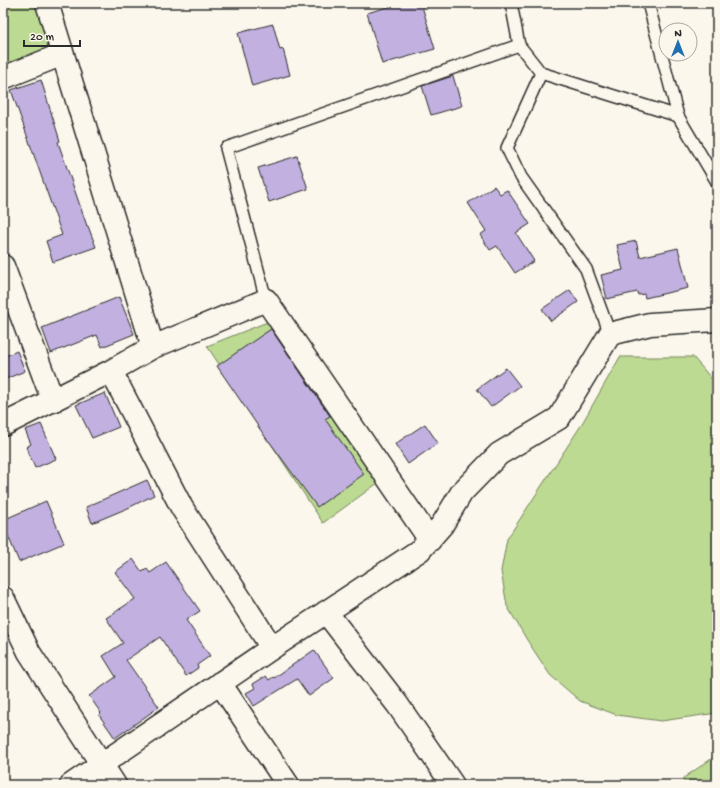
<svg xmlns="http://www.w3.org/2000/svg" width="720" height="788" font-family="'Gochi Hand',sans-serif">
  <style>
    .green { fill: #bcda92; stroke: #74825e }
    .building { fill: #c1b0e0; stroke: #2b2b2b }
    .lines { fill: none; stroke-linecap: round; stroke-linejoin: round }
    .service-casing { stroke: #2b2b2b; stroke-width: 14 }
    .minor-casing { stroke: #2b2b2b; stroke-width: 25 }
    .tertiary-casing { stroke: #2b2b2b; stroke-width: 25 }
    .service { stroke: #fbf7ec; stroke-width: 11 }
    .minor { stroke: #fbf7ec; stroke-width: 22 }
    .tertiary { stroke: #fbf7ec; stroke-width: 22 }
  </style>
  <rect width="100%" height="100%" fill="#fbf7ec"/>
  <filter id="ink" filterUnits="userSpaceOnUse"><feTurbulence type="fractalNoise" baseFrequency=".025" numOctaves="2"/><feDisplacementMap in="SourceGraphic" scale="8" xChannelSelector="R" yChannelSelector="G"/><feConvolveMatrix kernelMatrix="1 2 1 2 8 2 1 2 1" color-interpolation-filters="sRGB"/></filter>
  <g filter="url(#ink)">
    <path class="green" d="M3,3H41L53,38L49,53L3,70Z
      M275,319L382,480L323,523L207,346Z
      M620,357H693L717,385V713L661,721L617,715L580,701L550,675L527,640L507,606L501,571L507,539L580,427Z
      M717,755V785H687L682,779Z"/>
    <path class="building" d="M402,3H421L435,49L382,64L367,13Z
      M273,24L280,50L283,49L290,75L252,86L238,33Z
      M453,76L462,106L431,115L422,86Z
      M41,80L60,141L58,142L87,226H88L96,247L53,262L46,241L62,235L11,90Z
      M297,156L308,189L269,202L258,168Z
      M494,186L500,194L507,190L530,224L516,233L534,261L515,273L497,246L490,250L480,235L486,231L468,203Z
      M636,241L640,257L678,248L688,288L645,298L644,294L638,295L637,292L607,299L601,275L623,270L617,245Z
      M570,290L578,302L551,321L542,309Z
      M119,297L134,334L102,347L97,335L51,353L42,328Z
      M271,329L330,416L325,419L364,474L317,507L269,441H268L217,366Z
      M17,351L25,371L3,380V357Z
      M506,368L520,386L491,407L477,389Z
      M105,393L119,427L92,438L76,405Z
      M41,424L56,459L35,468L26,447L31,444L25,430Z
      M425,424L438,443L408,464L395,444Z
      M147,480L154,495L128,508L92,523L86,507Z
      M46,501L64,543L19,562L3,524V520Z
      M133,559L142,572L147,569L150,573L166,562L200,611L186,620L210,656L197,665L198,668L186,676L160,637L126,660L159,707L115,738L99,715L101,713L89,696L116,677L103,656L123,643L106,618L135,599L115,572Z
      M314,650L334,678L309,696L297,679L254,706L246,693L255,688L253,684L266,676L269,680L273,677L274,678Z"/>
    <g class="lines">
      <g class="service-casing">
        <path id="service" d="M511,3L519,45L541,73L678,116
          M648,3L678,116L717,182
          M541,73L507,148L521,177L586,269L610,334
          M266,300L226,148L519,45"/>
      </g>
      <g class="minor-casing">
        <path id="minor" d="M47,3L153,347
          M3,78L63,54
          M3,266L53,401
          M111,371L153,347L266,300L430,540
          M3,425L111,371L182,508L272,648
          M326,612L397,704L453,785
          M220,683L288,785
          M71,785L272,648L420,550L442,525L462,492L499,454L559,418L610,334L650,324L717,320"/>
      </g>
      <g class="tertiary-casing">
        <path id="tertiary" d="M3,598L29,652L115,785"/>
      </g>
      <use href="#service" class="service"/>
      <use href="#minor" class="minor"/>
      <use href="#tertiary" class="tertiary"/>
    </g>
  </g>
  <rect width="720" height="788" fill="none" stroke="#fbf7ec" stroke-width="16"/>
  <rect x="8" y="8" width="704" height="772" fill="none" stroke="#2b2b2b" stroke-width="1.5" filter="url(#ink)"/>
  <g transform="translate(678 42)"><circle r="19" fill="#fbf7ec" stroke="#a8a59f"/>
  <path d="M0-3L7 15L0 10L-7 15Z" fill="#1f6fb2"/>
  <text y="-6" font-size="11" font-weight="bold" text-anchor="middle" fill="#2b2b2b">N</text>
  </g>
  <path d="M24 40v6h56v-6" fill="none" stroke="#2b2b2b" stroke-width="2"/>
  <text x="30" y="40" font-size="12" fill="#2b2b2b" stroke="#fbf7ec" stroke-width="3" paint-order="stroke">20 m</text>
</svg>
